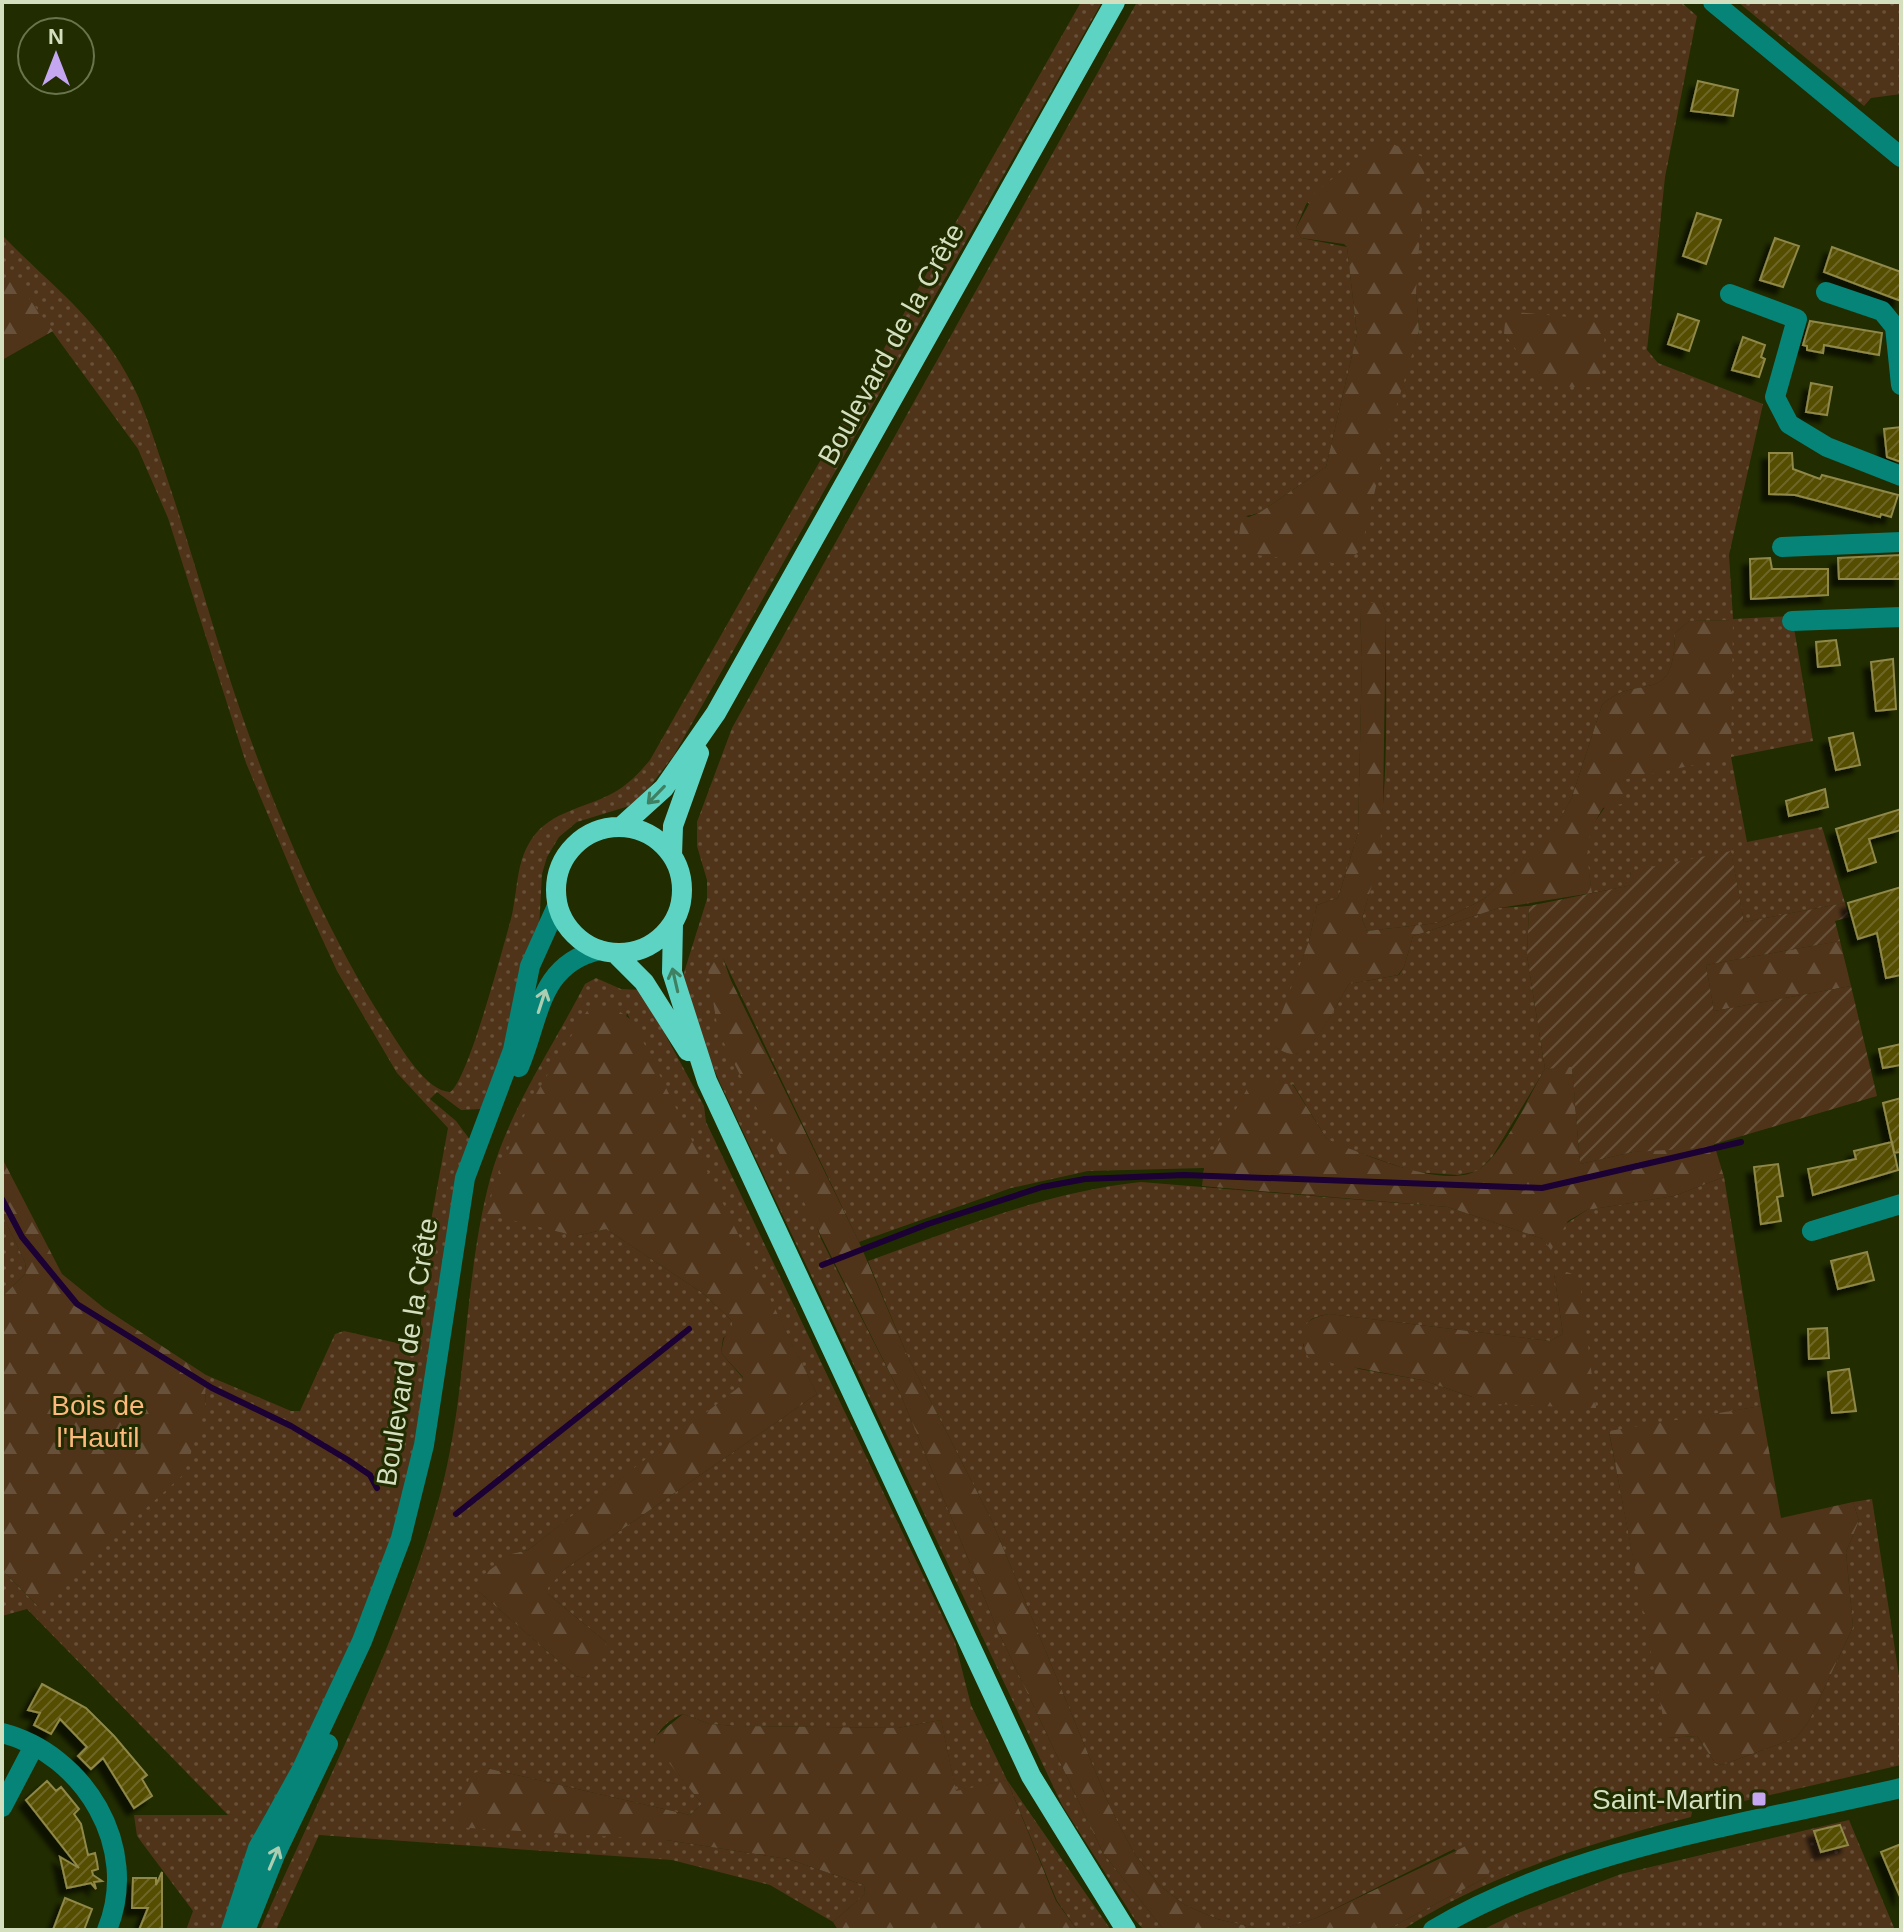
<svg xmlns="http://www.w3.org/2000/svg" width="1903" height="1932" font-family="Arial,sans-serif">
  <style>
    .grass { fill: url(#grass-dots); fill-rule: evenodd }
    .forest { fill: url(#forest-firs) }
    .garden { fill: url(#garden-furrows) }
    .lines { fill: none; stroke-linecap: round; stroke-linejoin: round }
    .stream { stroke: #1c0134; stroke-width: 6 }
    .building { fill: url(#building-hatch); stroke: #8f8848; stroke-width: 2; filter: url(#shadow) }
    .minor { stroke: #068477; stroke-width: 20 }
    .major { stroke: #5dd4c3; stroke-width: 20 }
    .oneway { stroke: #3f8062 }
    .oneway2 { stroke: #abcdb1 }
    .poi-dot { fill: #c5a7f1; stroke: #212c00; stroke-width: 3 }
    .labels { text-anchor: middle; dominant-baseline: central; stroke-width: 6; stroke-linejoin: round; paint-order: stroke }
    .street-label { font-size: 28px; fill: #d4dfc0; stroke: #212c00 }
    .park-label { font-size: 28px; fill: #fcb97b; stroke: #212c00 }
    .poi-label { font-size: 28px; fill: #d4dfc0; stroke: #212c00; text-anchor: end }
  </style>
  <defs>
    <pattern id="grass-dots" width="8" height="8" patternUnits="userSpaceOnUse" patternTransform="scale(2)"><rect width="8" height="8" fill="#50341a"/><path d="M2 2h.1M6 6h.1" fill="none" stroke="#68513a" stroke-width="1.8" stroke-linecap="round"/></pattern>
    <pattern id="forest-firs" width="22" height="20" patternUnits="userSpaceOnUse" patternTransform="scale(2)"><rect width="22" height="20" fill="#50341a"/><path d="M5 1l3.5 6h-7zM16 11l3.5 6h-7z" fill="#68513a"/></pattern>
    <pattern id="garden-furrows" width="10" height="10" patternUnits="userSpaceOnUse" patternTransform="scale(2)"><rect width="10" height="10" fill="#50341a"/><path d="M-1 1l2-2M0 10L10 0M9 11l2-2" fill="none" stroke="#68513a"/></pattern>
    <pattern id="building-hatch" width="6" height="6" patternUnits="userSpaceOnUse" patternTransform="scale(2)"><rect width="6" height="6" fill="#554d02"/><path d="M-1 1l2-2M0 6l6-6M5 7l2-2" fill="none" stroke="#6d6625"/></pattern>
    <filter id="shadow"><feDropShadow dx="-7" dy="7" stdDeviation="2" flood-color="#0009"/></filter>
  </defs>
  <rect width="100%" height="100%" fill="#212c00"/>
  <path class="grass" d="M1081,2H1102L674,755L642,797L629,806L577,822L559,837L547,857L542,874L539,929L521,964L512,1029L481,1109L461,1110L437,1092L430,1099L456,1121L471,1141L427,1401L382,1573L289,1780L266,1813L253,1841L224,1930H186L193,1911L137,1836L134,1815H228L27,1609L2,1616V1570L38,1606L205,1410L206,1375L291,1411H300L335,1334L344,1331L419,1348L428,1237L448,1128L397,1073L337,971L300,891L246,763L168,518L138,449L14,279L2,285V235C52,287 97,316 132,384C145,409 153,437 162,463C182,522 200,582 218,642C258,772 317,920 392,1034C403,1051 427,1091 450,1092C468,1081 503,947 511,919C517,896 516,868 527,847C545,811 582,810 613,793C628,785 639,773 650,760Z
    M1137,2H1681L1697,16L1665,177L1647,350L1658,363L1763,404L1729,555L1733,619L1792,616L1813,741L1731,757L1747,842L1822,827L1845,903L1744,922L1731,852L1630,872L1633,885L1592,893L1585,847L1590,829L1733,620L1689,621L1675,633C1674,711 1639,670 1602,705L1572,797L1549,841L1484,899L1437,923L1367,931L1362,919C1393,820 1385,714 1386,612L1382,602L1360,614L1362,658L1358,833L1338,898L1317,905L1309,941L1271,1044C1278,1048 1286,1055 1294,1054C1314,1053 1339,1000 1349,984L1399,975L1404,967L1413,936L1499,908L1529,906L1527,956L1545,1069L1492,1157L1478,1171L1458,1175L1415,1172L1337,1145L1326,1138L1293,1084L1204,1168L1088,1171L1011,1188L859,1242L723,958L821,1239L900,1393L998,1631L1103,1853L1164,1930H1144L1135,1920L1062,1805L720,1083L698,1032L682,979L707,899V880L697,846V822L732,728ZM1307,202L1416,292L1419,331L1343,564L1246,516L1259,513L1326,467L1357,334L1347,247L1301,238L1296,228ZM1601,321L1511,342L1504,334Z
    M1738,2H1901V94L1871,98L1864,106Z
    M596,978L621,989L641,990L704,1106L706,1122L955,1642L971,1705L1007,1780L1111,1930H1077L1057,1901L1007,1780L956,1792L941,1720L898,1728L735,1726L710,1724L683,1714C671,1718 657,1730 654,1743L702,1804L690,1815L486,1768L666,1840L788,1859L864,1885L865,1894L833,1922L770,1885L672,1860L319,1835L276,1930H260C323,1787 398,1646 440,1495C468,1391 463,1282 490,1179C509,1109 553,1047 585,984ZM627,1013L817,1394L565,1569L547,1588L548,1594L606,1642L585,1678L576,1676L477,1590L511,1554L528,1550L743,1385V1378L721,1353L723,1338L733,1330L732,1321L704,1294L606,1229L576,1236Z
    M1724,1177L1761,1406L1609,1432L1668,1738L1697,1736L1715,1763L1722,1765L1796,1738L1809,1721L1853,1627L1846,1552L1859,1521L1853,1502L1872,1499L1901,1689V1765L1718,1807L1719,1797L1709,1799L1708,1805L1693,1808L1691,1817C1590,1843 1492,1873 1402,1930H1386L1487,1877L1454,1849L1316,1918L1286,1928H1256L1217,1919L1185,1905L1159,1885L1134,1853L1110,1807L992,1521L908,1357L868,1261C958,1229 1045,1192 1141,1182L1448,1207L1543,1239L1587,1210L1674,1196ZM1554,1273L1595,1407L1472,1397L1422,1380L1359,1369L1303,1346C1304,1323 1306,1318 1329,1314L1550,1341L1563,1334Z
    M2,1214L25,1262L26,1273L2,1297Z
    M1849,1820L1895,1930H1529L1513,1915L1621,1874Z"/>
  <path class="forest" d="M1381,139L1423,157L1425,163L1416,291L1419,331L1388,435L1361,550L1343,564L1237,553L1241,520L1259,513L1326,467L1357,334L1347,247L1344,244L1301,238L1296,228L1315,193Z
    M14,278L53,331L2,360V285Z
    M1506,311L1601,320L1607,317L1599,384C1591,388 1584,387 1575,387C1529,386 1530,364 1504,334Z
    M1382,602L1386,612L1383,807L1379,860L1362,919L1367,931L1437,923L1484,899L1549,840L1572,797L1602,705C1639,670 1674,711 1675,633L1689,621L1733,620L1731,757L1623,780L1626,803L1603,808C1582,842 1587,855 1592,893L1499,908L1413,936L1404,967L1398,975L1349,984C1339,1000 1314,1054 1294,1054C1286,1055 1278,1048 1270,1044L1309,941L1317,905L1338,898L1358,833L1362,658L1360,614L1367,603Z
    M1840,941L1851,986L1714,1011L1706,965Z
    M719,956L859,1242L908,1357L992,1521L1110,1807L1134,1853L1159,1885L1185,1905L1217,1919L1256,1928H1286L1316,1918L1468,1845L1480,1849L1490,1871L1487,1877L1386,1930H1164L1103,1853L998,1631L900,1393L718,1031L708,970L711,960Z
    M594,1008L616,1009L633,1021L817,1394L565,1569L548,1588V1594L606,1642L605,1653L585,1678L576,1676L477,1590L478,1579L511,1554L528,1550L743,1384V1377L721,1353L724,1338L732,1329V1321L704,1294L606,1229L576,1236L487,1214C503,1140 547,1075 587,1011Z
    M1572,1066L1580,1164L1633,1152L1714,1144L1724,1177L1674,1196L1587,1210L1568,1221L1551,1250L1543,1239L1448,1207L1202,1186L1204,1168L1253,1078L1293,1085L1326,1138L1337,1144C1370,1156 1449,1192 1481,1168C1506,1149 1528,1097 1545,1069Z
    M2,1158L62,1274L104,1308L206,1375L205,1410L184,1474L38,1606L2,1570V1297L26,1273L25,1262L2,1214Z
    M1567,1272L1577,1276L1580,1283L1596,1408L1493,1404L1422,1380L1320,1361L1308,1357C1296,1331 1302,1319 1329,1314L1550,1341L1563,1334L1554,1273Z
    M1761,1406L1781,1518L1853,1502L1859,1521L1846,1552L1853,1627L1809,1721L1796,1738L1722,1765L1715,1763L1697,1736L1667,1738L1609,1431Z
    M683,1714L710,1724L735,1726L898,1728L941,1720L956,1791L1007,1780L1056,1901L1077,1930H838L833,1922L865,1894L864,1885L788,1859L666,1840L454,1827L470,1775L486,1768L690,1815L702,1804L654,1744L656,1736Z
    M1513,1915L1529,1930H1482Z"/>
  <path class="garden" d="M1731,851L1744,922L1845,903L1849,917L1835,921L1840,941L1706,965L1714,1011L1851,986L1877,1096L1701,1148L1633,1152L1580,1164L1572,1067L1545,1069L1527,956L1529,906L1632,885L1630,871Z"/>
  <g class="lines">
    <path class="stream" d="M2,1199L22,1237L77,1304L212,1388L291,1426L348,1460L370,1475L377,1488
      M822,1265L928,1224L1042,1187L1085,1179L1184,1175L1542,1188L1741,1142
      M456,1514L689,1329"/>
  </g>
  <path class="building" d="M1698,81L1738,90L1733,116L1691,111Z
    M1697,213L1721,220L1706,264L1683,256Z
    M1775,238L1799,246L1783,287L1760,280Z
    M1832,247L1901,272V301L1824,272Z
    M1678,314L1699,321L1689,351L1668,344Z
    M1810,321L1882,333L1879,355L1824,345L1823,353L1807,350V346L1803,345Z
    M1743,337L1765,345L1761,357L1765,359L1759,377L1732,370Z
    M1811,383L1832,387L1827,415L1806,412Z
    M1901,427V462L1887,457L1884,429Z
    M1769,453H1792L1793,469L1820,479L1822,475L1898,495L1891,517L1881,514L1880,517L1795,495L1769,494Z
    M1901,555V579H1839L1838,558Z
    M1770,558L1772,569H1828V595L1751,599L1750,559Z
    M1836,640L1840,665L1818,667L1816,642Z
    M1893,659L1896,709L1876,711L1871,662Z
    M1853,733L1860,765L1836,770L1829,738Z
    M1825,789L1828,807L1789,816L1786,801Z
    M1901,809V830L1869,839L1876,862L1848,871L1836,829Z
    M1901,887V975L1886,978L1877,933L1858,939L1848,903Z
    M1901,1044V1065L1883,1068L1879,1049Z
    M1901,1098V1152L1894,1153L1883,1103Z
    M1892,1142L1898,1170L1813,1195L1808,1169L1856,1159L1854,1151Z
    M1778,1164L1783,1196L1777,1197L1781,1221L1761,1224L1754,1167Z
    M1867,1252L1874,1280L1838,1289L1831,1261Z
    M1827,1328L1829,1358L1809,1359L1808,1329Z
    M1849,1369L1856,1411L1832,1413L1828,1372Z
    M42,1684L86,1708L114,1736L147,1775L142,1779L152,1796L134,1808L103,1758L91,1769L78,1756L87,1747L60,1719L51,1734L34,1725L40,1713L28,1710Z
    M47,1781L56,1791L61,1787L79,1809L74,1814L81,1824L88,1855L95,1853L97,1862L98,1869L92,1871L93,1875L102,1881L94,1882L96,1889L91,1883L67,1888L60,1857L79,1868L26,1800Z
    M1840,1825L1848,1845L1821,1852L1814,1831Z
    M1901,1844V1899L1881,1852Z
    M162,1872V1930H139L148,1908H132L133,1878H156V1885Z
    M65,1898L92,1909L84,1930H53Z"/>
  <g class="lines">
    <path class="minor" d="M1713,2L1901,157
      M1826,292L1882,311L1895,327L1901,385
      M1730,294L1797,319L1775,397L1789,424L1827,447L1901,476
      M1782,547L1901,542
      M1792,621L1901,617
      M519,1067C540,1018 538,965 599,950
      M1812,1231L1901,1204
      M2,1733C84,1754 141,1847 107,1930
      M2,1807L34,1746
      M248,1923L275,1855L328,1744
      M231,1930L258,1848L301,1771L362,1641L401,1538L424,1445L465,1178L513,1050L530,966L557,906
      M1433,1930C1570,1848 1747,1824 1901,1788"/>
    <path class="major" d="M622,826L664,788L716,713L1115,2
      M556 890a63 63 0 1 1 126 0a63 63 0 1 1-126 0Z
      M672,856L673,826L699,753
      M673,923L672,972L707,1081L1031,1776L1126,1930
      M615,953L644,982L688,1051"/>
  </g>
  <defs><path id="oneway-shaft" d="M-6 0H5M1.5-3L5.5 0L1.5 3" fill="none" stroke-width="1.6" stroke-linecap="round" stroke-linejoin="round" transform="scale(2)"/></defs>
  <g class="oneway">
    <use href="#oneway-shaft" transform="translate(656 795) rotate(134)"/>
    <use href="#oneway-shaft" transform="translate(675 980) rotate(-103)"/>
  </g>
  <g class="oneway2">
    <use href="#oneway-shaft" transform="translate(542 1001) rotate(-72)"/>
    <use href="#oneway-shaft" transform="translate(274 1858) rotate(-67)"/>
  </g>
  <rect class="poi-dot" x="1751" y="1791" width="16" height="16" rx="4"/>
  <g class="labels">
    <g class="street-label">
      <text transform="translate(891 344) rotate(-61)">Boulevard de la Crête</text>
      <text transform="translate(407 1352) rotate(-81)">Boulevard de la Crête</text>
    </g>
    <g class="park-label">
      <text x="98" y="1405">Bois de<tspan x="98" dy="32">l'Hautil</tspan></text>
    </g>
    <g class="poi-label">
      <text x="1743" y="1799">Saint-Martin</text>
    </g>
  </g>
  <rect width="1903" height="1932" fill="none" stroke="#d4dfc0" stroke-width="8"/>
  <g transform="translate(56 56)"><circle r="38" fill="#212c00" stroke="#69744d" stroke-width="2"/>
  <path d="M0-6L14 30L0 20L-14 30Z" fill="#c5a7f1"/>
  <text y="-12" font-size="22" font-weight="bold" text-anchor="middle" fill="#d4dfc0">N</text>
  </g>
</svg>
